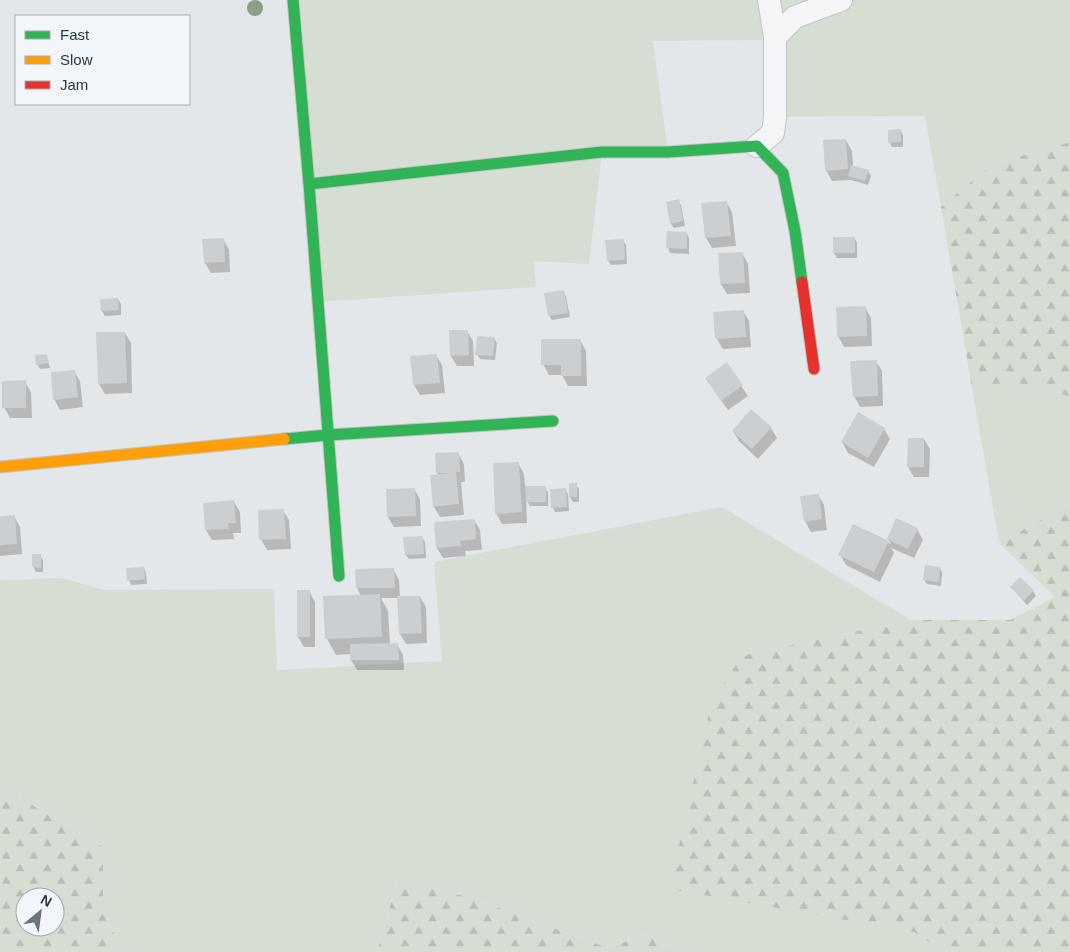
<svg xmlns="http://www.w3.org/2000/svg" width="1070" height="952" font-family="Helvetica,sans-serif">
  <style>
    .green { fill: #d6ded4 }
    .forest { fill: url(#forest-firs); fill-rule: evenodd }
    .shadow { fill: #0003 }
    .building { fill: #cccfd2 }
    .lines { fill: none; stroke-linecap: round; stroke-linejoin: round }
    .street-casing { stroke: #c2c5c7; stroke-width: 24 }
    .fast-casing { stroke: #c2c5c7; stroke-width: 13 }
    .slow-casing { stroke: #c2c5c7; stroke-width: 13 }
    .jam-casing { stroke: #c2c5c7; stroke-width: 13 }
    .street { stroke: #f3f5f6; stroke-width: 22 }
    .fast { stroke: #30b455; stroke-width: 11 }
    .slow { stroke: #ff9f0a; stroke-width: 11 }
    .jam { stroke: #e5322d; stroke-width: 11 }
    .tree { fill: #8d9d86 }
  </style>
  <defs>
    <pattern id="forest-firs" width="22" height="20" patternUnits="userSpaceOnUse" patternTransform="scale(1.25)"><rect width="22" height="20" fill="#d6ded4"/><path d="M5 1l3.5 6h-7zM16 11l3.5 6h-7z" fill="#b8bfb7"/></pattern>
  </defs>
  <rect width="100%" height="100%" fill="#e4e7e9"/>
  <path class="green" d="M293,0H1070V142L993,164L941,207L925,116L775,117L764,40L653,41L668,152H602L589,264L534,261L536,287L318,302Z
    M1039,386L1070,397V504L999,543L972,388Z
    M722,507L911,620L741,656L915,932L943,952H679L646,934L608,948L475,899L398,879L377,952H125L102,914L103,847L0,786V580L62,578L104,590L274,589L277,670L442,661L434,562Z"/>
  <path class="forest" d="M1070,142V397L1039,386L972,388L941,207L993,164Z
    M1070,504V952H943L914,932L669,889L711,705L741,656L911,620H1010L1055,597L999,543Z
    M0,786L103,847V914L125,952H0ZM25,897H55V927H25Z
    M398,879L475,899L608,948L646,934L679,952H377Z"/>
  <path class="shadow" d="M900,130L903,135V147H892L890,143Z
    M846,140L852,151L853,166L868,171L871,176L868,185L851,180L832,181L826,170Z
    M678,201L681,205L685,226L674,228L671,224Z
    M726,202L732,212L736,246L712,248L706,238Z
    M668,232L687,233L689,238V254L670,253L668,248Z
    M223,239L229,250L230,272L211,273L205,263Z
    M855,239L857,243V258H837L834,253Z
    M623,240L626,245L627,264L611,265L608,260Z
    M742,253L748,264L750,293L727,294L721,284Z
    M564,292L566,297L570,317L552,320L549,315Z
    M118,299L121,304V315L105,316L102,311V300Z
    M865,307L871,318L872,346L844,347L838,336Z
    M743,311L749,321L751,347L723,349L717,339L714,313Z
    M467,331L473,341L474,366H457L451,356Z
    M125,333L131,343L132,393L105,394L99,384Z
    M494,338L497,343L495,360L480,359L477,354Z
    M580,340L586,351L587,386H568L562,375H549L543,364Z
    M46,355L50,368L40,369L37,364Z
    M436,355L442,365L445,393L420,395L414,385Z
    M876,361L882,371L883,406L860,407L854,396Z
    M726,364L748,396L728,410L706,379Z
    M74,371L80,381L83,407L60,410L54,399Z
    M25,382L31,392L32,418H10L4,407Z
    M771,428L777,438L758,459L739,441L733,431Z
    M884,429L890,439L874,467L848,453L842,442Z
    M924,439L930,449L929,477H914L908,467Z
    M458,453L464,464L465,482H461L464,515L440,517L434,507L439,475L437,473Z
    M518,463L524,474L525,487L545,488L548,492V506H530L526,499L527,523L502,524L496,513Z
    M576,485L579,489V502H573L570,497Z
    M414,489L420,499L421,526L394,527L388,517Z
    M565,489L568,494L569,511L555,512L553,507Z
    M818,495L824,505L827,530L811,532L805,521Z
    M234,502L240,512L241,533H233L234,539L212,540L206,530Z
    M283,510L289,520L291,549L267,550L261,539Z
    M14,516L20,527L22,554L0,556V517Z
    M474,520L480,530L482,550L465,551L466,556L443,558L437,548Z
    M853,526L891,544L888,539L917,529L923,540L914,558L891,548L894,553L880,582L846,565L840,554Z
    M422,537L425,542L426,558L409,559L406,555Z
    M40,556L43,560V572H36L33,567Z
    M144,568L146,573L147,584L131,585L129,580Z
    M940,568L942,573L941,586L927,584L924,580Z
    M393,569L399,580L400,598L420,597L426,607L427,643L406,644L400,634L399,598H381L388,611L390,644H397L403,655L404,670H357L351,660V654L336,655L327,639L325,597L361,596L357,588Z
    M1012,587L1033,591L1036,596L1027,605Z
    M309,591L315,602V647H304L298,637Z"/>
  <path class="building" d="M901,129V142L888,143V130Z
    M846,139L848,169L825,171L823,140Z
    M851,165L869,170L865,181L848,176Z
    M679,199L683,221L670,224L666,202Z
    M727,201L731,236L705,238L701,203Z
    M667,231L687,232V249L666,248Z
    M833,237H855V253H833Z
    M224,238L225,262L204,263L202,239Z
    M624,239L625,260L607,261L605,240Z
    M743,252L745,283L720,284L718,253Z
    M564,290L568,313L548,316L544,293Z
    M118,298L119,310L101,311L100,299Z
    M866,306L867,336L837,337L836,307Z
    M744,310L746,337L715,339L713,312Z
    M449,330H468L469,355L450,356Z
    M96,332H125L127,383L98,384Z
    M477,336L495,337L493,356L475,355Z
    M541,339H581V376H561V365H541Z
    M47,354L49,363L36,365L35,355Z
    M437,354L440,383L413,385L410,356Z
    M877,360L878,396L853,397L850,361Z
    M727,362L743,385L721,401L705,378Z
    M75,370L78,397L53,400L51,372Z
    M26,380V408H2V381Z
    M751,409L772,427L752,449L732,431Z
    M858,412L885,428L868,458L841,442Z
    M908,438H924V467H907Z
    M459,452L460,472H456L459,504L433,507L430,475L451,473H436L435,453Z
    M519,462L522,512L495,514L493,463Z
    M569,483H577V497H569Z
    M525,486H546V502H526Z
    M415,488L416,516L387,517L386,489Z
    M566,488L567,507L551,508L550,489Z
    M819,494L822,519L804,522L800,496Z
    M234,500L236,523H228L229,529L205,530L203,503Z
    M284,509L286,539L259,540L258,510Z
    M15,515L17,544L0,545V516Z
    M896,518L918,528L908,549L887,539Z
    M475,519L476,539L460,541L461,546L436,548L434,522Z
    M853,524L889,541L874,572L838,555Z
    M423,536L424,554L405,555L403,537Z
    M32,554H41V568L32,567Z
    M925,565L940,567L939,582L923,580Z
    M144,567L145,579L127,581L126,568Z
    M394,568L395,588H356L355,569Z
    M1020,577L1034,590L1024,601L1010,587Z
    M297,590H310V637H297Z
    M380,594L382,637L325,639L323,596Z
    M397,596H420L422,633L399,634Z
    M398,643L399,660H350V644Z"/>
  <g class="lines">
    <g class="street-casing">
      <path id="street" d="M769,0L775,37
        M757,146L773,133L775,117V37L795,17L841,0"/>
    </g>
    <g class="fast-casing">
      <path id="fast" d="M293,0L309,184L339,576
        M309,184L602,152H668L757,146L783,173L795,231L802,282
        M284,439L328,435L553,421"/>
    </g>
    <g class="slow-casing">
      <path id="slow" d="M0,467L284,439"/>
    </g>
    <g class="jam-casing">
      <path id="jam" d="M802,282L814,369"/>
    </g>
    <use href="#street" class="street"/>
    <use href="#fast" class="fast"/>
    <use href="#slow" class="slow"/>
    <use href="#jam" class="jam"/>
  </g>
  <circle class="tree" cx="255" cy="8" r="8"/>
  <rect x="15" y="15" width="175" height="90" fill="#f2f6f8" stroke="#a2aab0"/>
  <rect x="25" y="31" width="25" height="8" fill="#30b455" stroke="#a2aab0"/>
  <text x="60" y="40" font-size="15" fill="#293844">Fast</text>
  <rect x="25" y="56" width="25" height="8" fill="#ff9f0a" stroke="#a2aab0"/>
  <text x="60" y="65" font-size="15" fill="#293844">Slow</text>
  <rect x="25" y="81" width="25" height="8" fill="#e5322d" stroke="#a2aab0"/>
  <text x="60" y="90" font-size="15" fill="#293844">Jam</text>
  <g transform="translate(40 912) rotate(29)"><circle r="24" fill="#f2f6f8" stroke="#a2aab0"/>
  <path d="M0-4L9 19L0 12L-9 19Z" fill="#6a757e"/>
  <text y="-8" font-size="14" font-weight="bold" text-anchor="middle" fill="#293844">N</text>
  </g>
</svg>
